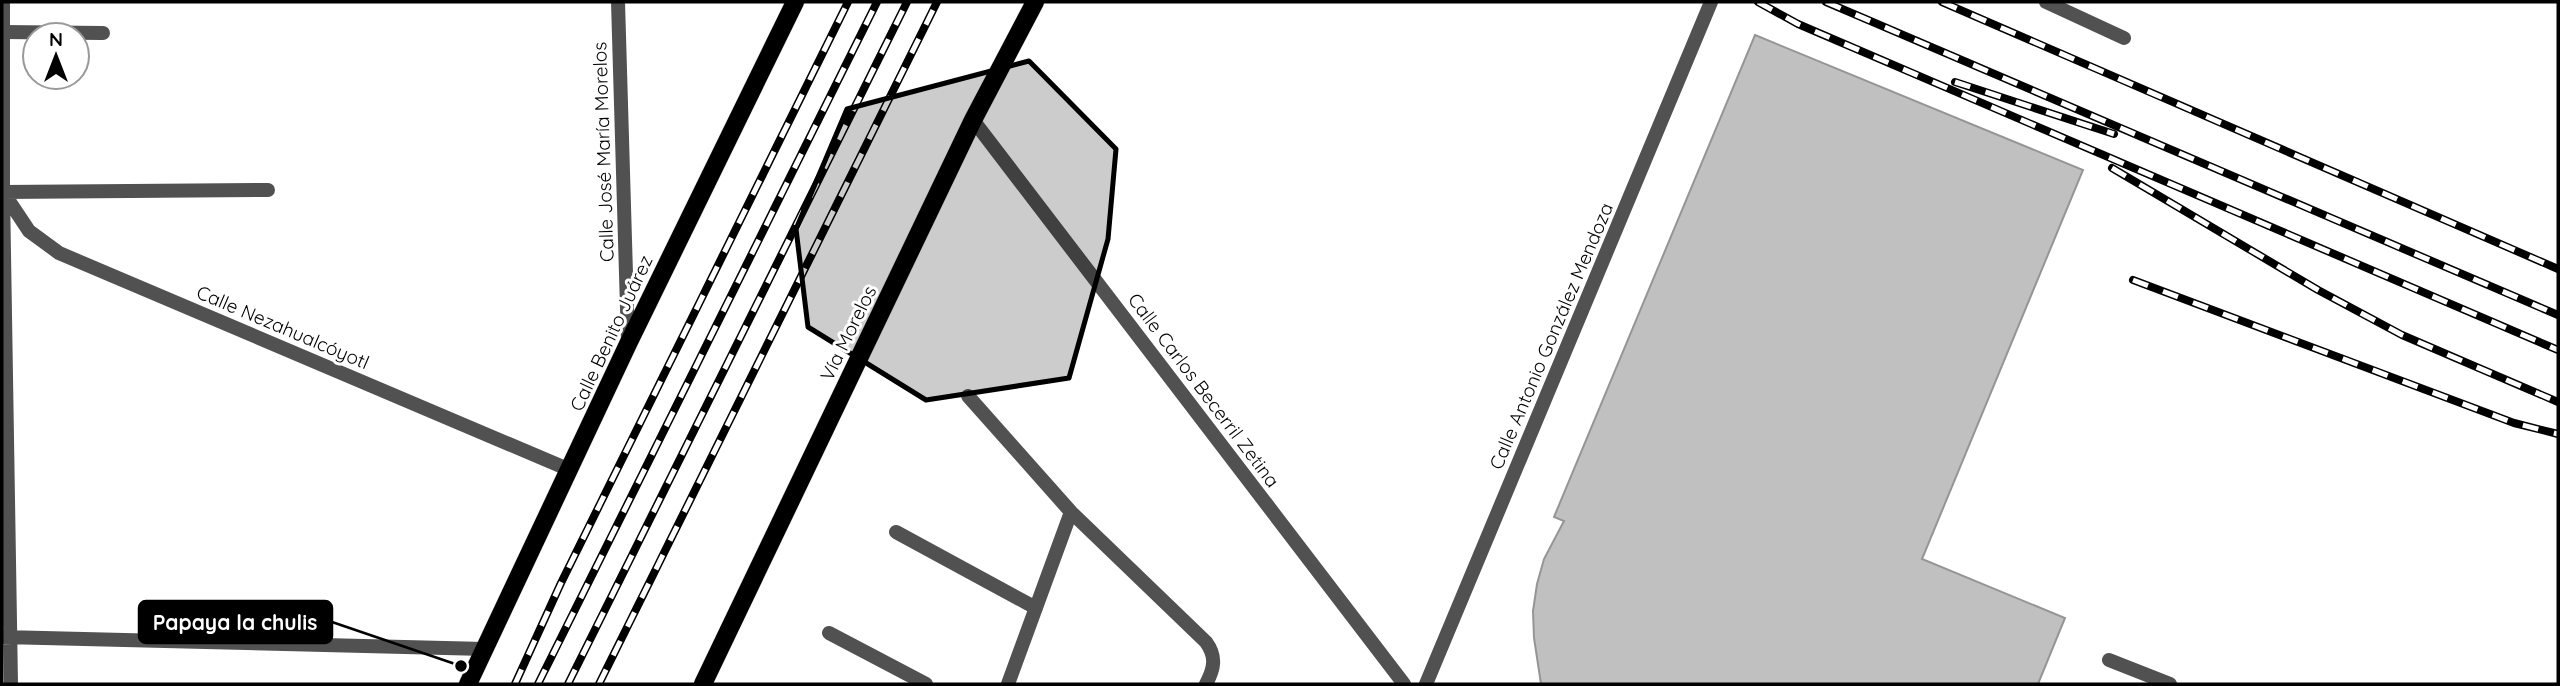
<svg xmlns="http://www.w3.org/2000/svg" width="2560" height="686" font-family="Quicksand,sans-serif">
  <style>
    .building { fill: #c0c0c0; stroke: #959595; stroke-width: 2 }
    .lines { fill: none; stroke-linecap: round; stroke-linejoin: round }
    .primary-casing { stroke: #dbdbdb; stroke-width: 19 }
    .lane { stroke: #515151; stroke-width: 14 }
    .street { stroke: #515151; stroke-width: 14 }
    .primary { stroke: #000; stroke-width: 18 }
    .rail-casing { stroke: #000; stroke-width: 8 }
    .rail { stroke: #fff; stroke-width: 5; stroke-dasharray: 16; stroke-linecap: butt }
    .marked { fill: #000; fill-opacity: 0.2; stroke: #000; stroke-width: 5; stroke-linejoin: round }
    .labels { text-anchor: middle; dominant-baseline: central; stroke-width: 6; stroke-linejoin: round; paint-order: stroke }
    .street-label { font-size: 19px; fill: #000; stroke: #fff }
    .leader { fill: none; stroke: #000; stroke-width: 2.5 }
    .callout-dot { fill: #000; stroke: #fff; stroke-width: 2.5 }
    .callout { fill: #000; stroke: #000; stroke-width: 2.5 }
    .callout-label { font-size: 21px; text-anchor: middle; font-weight: bold; fill: #fff }
  </style>
  <rect width="100%" height="100%" fill="#fff"/>
  <path class="building" d="M1755,35L2083,170L1922,559L2065,618L2038,684H1541L1534,638L1533,611L1537,584L1544,559L1564,521L1554,517Z"/>
  <g class="lines">
    <g class="primary-casing">
      <path id="primary" d="M468,684L628,344L795,2
        M703,684L973,120L1035,2"/>
    </g>
    <path class="lane" d="M2046,2L2124,38
      M3,32L103,33
      M968,396L1071,512L1206,642C1217,657 1214,669 1206,684
      M896,532L1036,608
      M829,633L926,684
      M2109,660L2170,684
      M1008,684L1071,512"/>
    <path class="street" d="M3,2V192L11,684
      M618,2L628,342
      M973,120L1404,684
      M3,192L29,231L59,253L570,470
      M3,192L268,190
      M3,637L485,649
      M1426,684L1711,2"/>
    <use href="#primary" class="primary"/>
    <g class="rail-casing">
      <path id="rail" d="M1758,2L1798,24L2558,350
        M1826,2L2558,315
        M1942,2L2558,269
        M1955,82L2114,134
        M2112,168L2318,290L2402,335L2558,402
        M2133,280L2514,423L2558,434
        M515,684L561,583L848,2
        M538,684L877,2
        M568,684L907,2
        M599,684L937,2"/>
    </g>
    <use href="#rail" class="rail"/>
  </g>
  <path class="marked" d="M1029,61L1116,149L1108,239L1069,378L926,400L808,327L796,229L847,109Z"/>
  <g class="labels">
    <g class="street-label">
      <text transform="translate(603 152) rotate(-92)">Calle José María Morelos</text>
      <text transform="translate(283 327) rotate(23)">Calle Nezahualcóyotl</text>
      <text transform="translate(611 333) rotate(-65)">Calle Benito Juárez</text>
      <text transform="translate(848 333) rotate(-64)">Vía Morelos</text>
      <text transform="translate(1551 336) rotate(-67)">Calle Antonio González Mendoza</text>
      <text transform="translate(1204 390) rotate(53)">Calle Carlos Becerril Zetina</text>
    </g>
  </g>
  <path class="leader" d="M461 666L332 622"/>
  <circle class="callout-dot" cx="461" cy="666" r="7"/>
  <rect class="callout" x="139" y="601" width="193" height="42" rx="7"/>
  <g class="callout-label">
    <text x="235" y="630">Papaya la chulis</text>
  </g>
  <rect width="2560" height="686" fill="none" stroke="#000000" stroke-width="7"/>
  <g transform="translate(56 56)"><circle r="33" fill="#ffffff" stroke="#999999" stroke-width="2"/>
  <path d="M0-5L12 26L0 18L-12 26Z" fill="#000000"/>
  <text y="-10" font-size="19" font-weight="bold" text-anchor="middle" fill="#000000">N</text>
  </g>
</svg>
